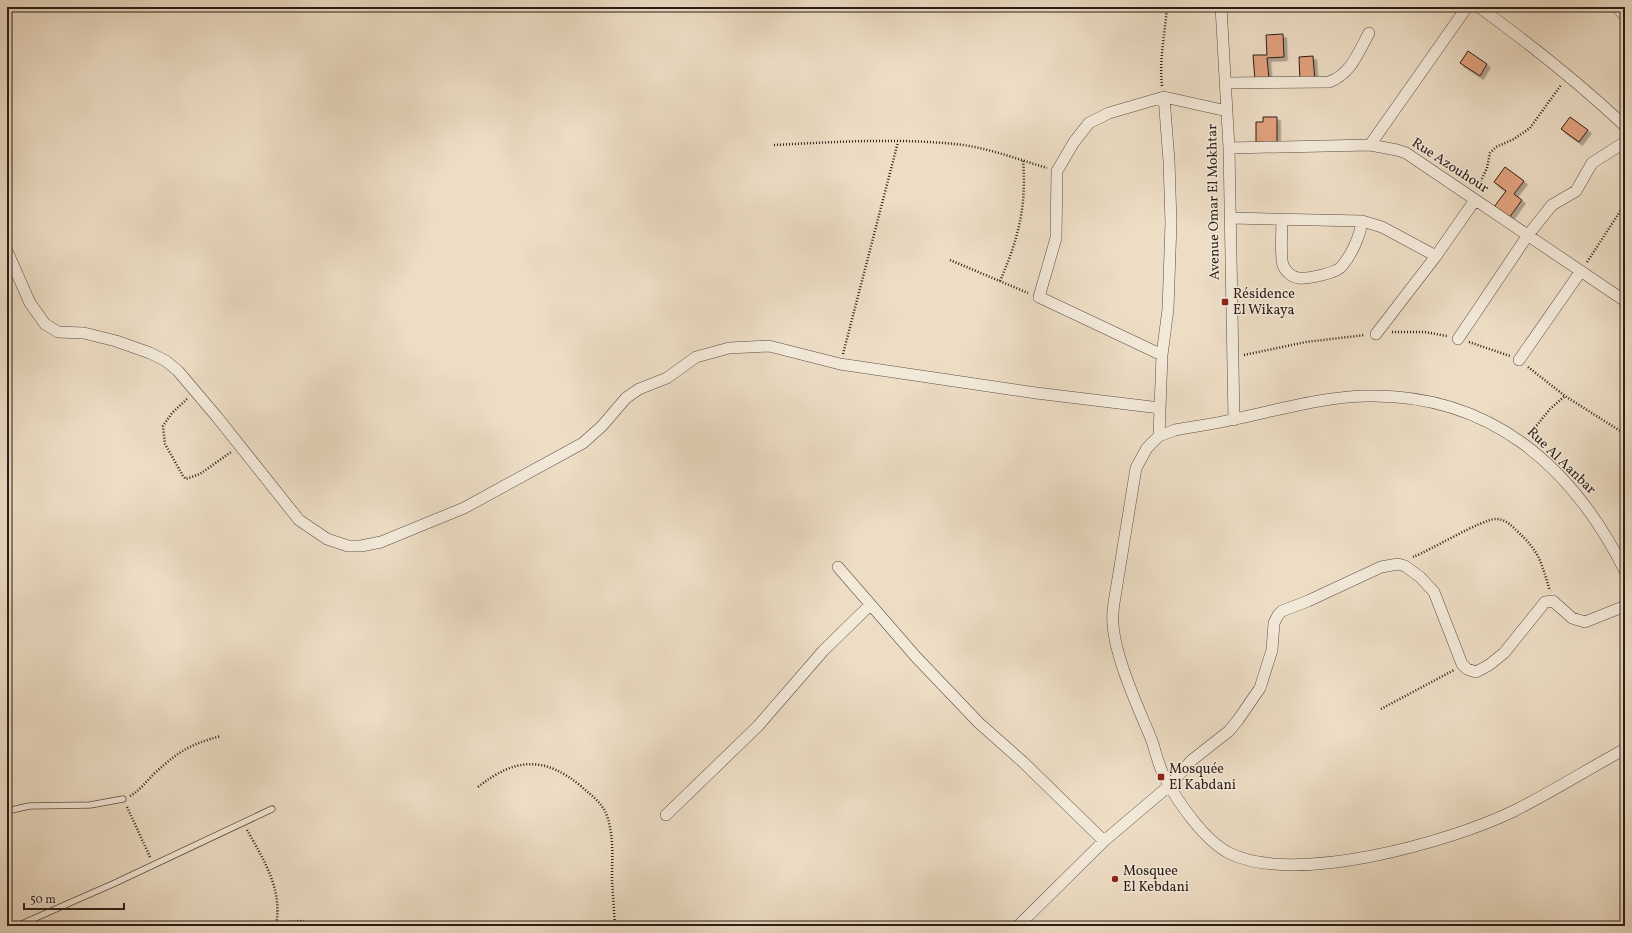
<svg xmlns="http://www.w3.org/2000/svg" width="1632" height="933" font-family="Vollkorn,serif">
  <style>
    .building { fill: #e2a27e; stroke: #2a1d17; filter: url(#shadow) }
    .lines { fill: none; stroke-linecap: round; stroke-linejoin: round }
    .lane-casing { stroke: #5b4d42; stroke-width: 7 }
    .street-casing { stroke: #5b4d42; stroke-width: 12 }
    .path { stroke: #2a1d17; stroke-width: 2.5; stroke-dasharray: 1 2; stroke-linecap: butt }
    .lane { stroke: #f3e9d9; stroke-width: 5.5 }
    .street { stroke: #f3e9d9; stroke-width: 11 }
    .poi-dot { fill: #8f2418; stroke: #f3e9d9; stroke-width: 1.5 }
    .labels { text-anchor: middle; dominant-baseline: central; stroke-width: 3; stroke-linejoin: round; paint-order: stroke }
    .street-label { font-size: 14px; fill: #2a1d17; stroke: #f3e9d9 }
    .poi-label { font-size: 14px; fill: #2a1d17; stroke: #f3e9d9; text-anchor: start }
  </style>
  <defs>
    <filter id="shadow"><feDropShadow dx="3.5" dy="3.5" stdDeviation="0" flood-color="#0004"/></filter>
  </defs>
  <rect width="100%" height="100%" fill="#edddc5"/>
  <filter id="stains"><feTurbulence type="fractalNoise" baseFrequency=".005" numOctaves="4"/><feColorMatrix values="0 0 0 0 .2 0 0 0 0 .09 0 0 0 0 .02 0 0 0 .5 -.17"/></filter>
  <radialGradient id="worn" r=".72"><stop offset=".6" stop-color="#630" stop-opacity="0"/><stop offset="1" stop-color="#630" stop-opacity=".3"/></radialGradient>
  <path class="building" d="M1283,34L1284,57L1267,58L1269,79L1255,80L1253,55H1267L1266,35Z
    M1468,51L1487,64L1480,76L1460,63Z
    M1313,56L1315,82H1300L1299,57Z
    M1263,117H1277V142H1256V122H1263Z
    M1570,117L1588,130L1579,142L1561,129Z
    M1505,167L1524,181L1514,194L1522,200L1509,218L1494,207L1506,191L1494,182Z"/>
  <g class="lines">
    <g class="lane-casing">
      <path id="lane" d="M7,811L29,806L90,805L123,799
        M17,926L115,883L272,809"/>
    </g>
    <g class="street-casing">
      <path id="street" d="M1221,7L1229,148L1234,420
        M1479,7C1530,44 1579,83 1625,126
        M1617,7L1625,16
        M1226,83L1329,82C1351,74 1358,53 1369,33
        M1370,145L1467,7
        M1229,148L1370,145L1397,150L1406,153L1625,301
        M1231,218L1362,221L1382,227L1436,256
        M1282,219C1282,230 1280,256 1283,265C1285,271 1293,278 1299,278C1308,279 1337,273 1342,266C1352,254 1360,236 1362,221
        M7,251L30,303L45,324L58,332L84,333L116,341L150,353L166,361L178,371L217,417L299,520L327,539L348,546H361L381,542L464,508L583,443L602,426L626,398L639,389L667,378L696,357L729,348L769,346L840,364L1036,393L1160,408
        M1376,334L1436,256L1475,200
        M1458,339L1528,235L1552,205L1576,191L1592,163L1625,142
        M1162,355L1039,297L1056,238L1057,171L1074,142L1089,123L1109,113L1164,97L1227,111
        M1519,360L1581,271
        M1159,436L1162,355L1168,309L1171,223L1169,161L1164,97
        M838,567L916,657L979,723L1023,762L1104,841
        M1625,571C1572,465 1489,393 1366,396C1322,397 1278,410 1235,419C1215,424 1195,426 1175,430L1159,436L1147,448L1136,468L1114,603C1113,610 1112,617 1113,624C1115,658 1139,709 1152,741C1156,753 1159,767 1165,778C1178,802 1204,840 1229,853C1295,886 1450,842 1514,811C1552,792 1588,769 1625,749
        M666,815L758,726L823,651L870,605
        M1018,926L1104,841L1170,785L1192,760L1229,731L1238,720L1260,688L1272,650L1274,623L1278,615L1282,611L1308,601L1381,567L1398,564L1405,566L1420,577L1434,592L1462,664L1467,669L1476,672L1489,665L1504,653L1545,602L1553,601L1572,618L1585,622L1625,606"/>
    </g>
    <path class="path" d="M1162,86C1159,59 1165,34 1167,7
      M774,145C834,142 896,138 955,144C986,147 1017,159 1047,168
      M1478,187L1487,168L1490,153L1496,147L1514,139L1530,128L1561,85
      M950,260L1028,293
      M1587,262L1625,204
      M1000,281C1018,240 1027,206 1023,160
      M1392,332H1425L1447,336
      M1469,342L1510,356
      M843,354L898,142
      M1244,355L1306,342L1365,335
      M1528,367L1565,396L1625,434
      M187,399L172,413L163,426L165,444L183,476L186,479L200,474L231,452
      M1529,435L1550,409L1565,396
      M1413,557C1431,550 1482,519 1496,519C1505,519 1511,525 1517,531C1540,552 1541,562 1550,591
      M1381,709L1454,670
      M478,787C516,757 545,756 582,787C593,797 604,804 608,819C614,839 612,860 612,880C613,895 614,911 615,926
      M130,796C141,790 147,780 156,772C179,751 191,744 221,736
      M127,807L150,857
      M247,830C264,860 283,890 276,926
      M276,923L302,921L311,926"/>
    <use href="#lane" class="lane"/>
    <use href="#street" class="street"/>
  </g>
  <g class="poi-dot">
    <rect x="1221" y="298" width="8" height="8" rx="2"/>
    <rect x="1157" y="773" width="8" height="8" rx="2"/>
    <circle cx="1115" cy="879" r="4"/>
  </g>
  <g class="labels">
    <g class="street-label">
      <text transform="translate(1450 166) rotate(33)">Rue Azouhour</text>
      <text transform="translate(1214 202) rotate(-91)">Avenue Omar El Mokhtar</text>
      <text transform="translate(1561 461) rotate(44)">Rue Al Aanbar</text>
    </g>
    <g class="poi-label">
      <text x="1233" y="294">Résidence<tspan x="1233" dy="16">El Wikaya</tspan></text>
      <text x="1169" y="769">Mosquée<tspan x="1169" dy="16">El Kabdani</tspan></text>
      <text x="1123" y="871">Mosquee<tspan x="1123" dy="16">El Kebdani</tspan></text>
    </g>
  </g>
  <rect width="1632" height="933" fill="none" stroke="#edddc5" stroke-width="24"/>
  <rect x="8" y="8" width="1616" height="917" fill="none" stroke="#2a1d17" stroke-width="2"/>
  <rect x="12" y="12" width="1608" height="909" fill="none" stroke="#2a1d17"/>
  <path d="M24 903v6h100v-6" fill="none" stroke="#2a1d17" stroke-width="2"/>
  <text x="30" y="903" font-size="12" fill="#2a1d17" stroke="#f3e9d9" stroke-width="3" paint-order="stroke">50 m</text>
  <rect width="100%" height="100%" filter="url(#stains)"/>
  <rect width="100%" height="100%" fill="url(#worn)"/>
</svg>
